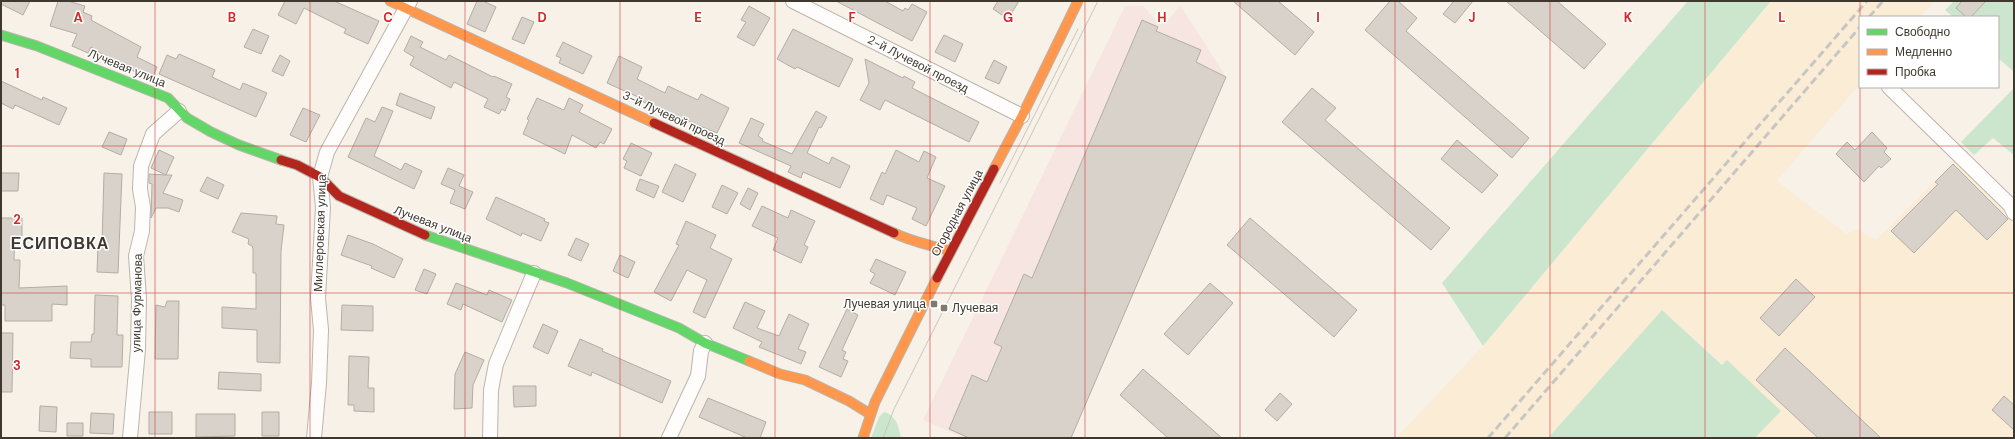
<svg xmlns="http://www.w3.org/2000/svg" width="2015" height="439" font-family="'DM Sans',sans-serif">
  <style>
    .built { fill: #fbecd5 }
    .industrial { fill: #f6e5e0 }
    .green { fill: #cce6ce }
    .building { fill: #d9d2ca; stroke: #b3ada5 }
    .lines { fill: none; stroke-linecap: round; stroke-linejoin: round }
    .street-casing { stroke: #bbb5ad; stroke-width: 16 }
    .fast-casing { stroke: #bbb5ad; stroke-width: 11 }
    .slow-casing { stroke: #bbb5ad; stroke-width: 11 }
    .jam-casing { stroke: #bbb5ad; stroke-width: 11 }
    .street { stroke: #fefdfc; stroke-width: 14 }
    .fast { stroke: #63d668; stroke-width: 9 }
    .slow { stroke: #ff974d; stroke-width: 9 }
    .jam { stroke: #b3261e; stroke-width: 9 }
    .tram { stroke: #c8c6c3; stroke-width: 1 }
    .rail { stroke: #c8c6c3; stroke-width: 3; stroke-dasharray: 8 4; stroke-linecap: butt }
    .grid { fill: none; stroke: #d62828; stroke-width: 1; stroke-opacity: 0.55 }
    .poi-dot { fill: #7f796f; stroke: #fff; stroke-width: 1.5 }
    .labels { text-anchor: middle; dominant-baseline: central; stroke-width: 3; stroke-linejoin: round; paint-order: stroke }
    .street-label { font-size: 12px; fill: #3f382e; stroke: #fff }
    .poi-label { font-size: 12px; fill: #3f382e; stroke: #fff; text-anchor: end }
    .district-label { font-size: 16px; font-weight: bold; letter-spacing: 1px; fill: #3f382e; stroke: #fff }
    .grid-label { font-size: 13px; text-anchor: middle; font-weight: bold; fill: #d62828; stroke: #fff; stroke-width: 3; stroke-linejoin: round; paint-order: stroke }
  </style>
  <rect width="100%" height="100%" fill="#f7f1e8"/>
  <path class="built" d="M1771,1H1935L1920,17H1860V84L1777,181L1847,234L1857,229L1876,240L1955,161L2011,219L2014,222V438H1755L1780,412L1727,360L1723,365L1662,310L1548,438H1396L1483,346Z"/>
  <path class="industrial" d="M1180,5L1226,77L1071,438H964L923,420L1125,6H1143L1160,25L1169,20Z"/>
  <path class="green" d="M1688,1H1771L1483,346L1442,283Z
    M1954,1H2014V72L1998,58V17H1953L1945,10Z
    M2014,88V155L1993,138L1974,155L1961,142Z
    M1662,310L1722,365L1727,360L1781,411L1755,438H1548Z
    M884,412C896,415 899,427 901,438H871L879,417Z"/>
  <path class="building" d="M1,1H30L23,15L1,4Z
    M58,1H68L85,6L83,12L92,16L91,20L141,47L137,57L157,67L152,79L122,66L91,47L88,53L72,46L77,34L50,26Z
    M285,1H334L379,21L368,44L344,33L346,29L304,8L296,24L278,15Z
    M477,1H483L496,7L485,32L467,24Z
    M836,1H885L903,11L905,8L908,10L912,4L927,12L912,41Z
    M998,1H1019L1008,19L993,9Z
    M1233,1H1278L1314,32L1295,55Z
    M1390,1H1398L1417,18L1406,31L1529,138L1512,158L1365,30Z
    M1454,1H1473L1455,23L1443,14Z
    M1506,1H1557L1606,44L1584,69Z
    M1962,1H1986L1971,17H1966L1956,8Z
    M749,6L770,18L754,46L737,37L746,22L741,20Z
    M522,17L534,22L524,44L512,39Z
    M1142,20L1158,27L1156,31L1201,50L1196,62L1226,77L1071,438H969L949,429L972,375L987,382L1002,347L994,343L1024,274L1032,278Z
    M253,29L269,36L261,54L244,47Z
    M793,29L853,59L839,87L797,67L795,69L777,59Z
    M944,35L963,44L955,62L935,52Z
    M411,36L423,42L420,47L446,60L449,55L493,77L494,76L512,84L506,97L510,99L505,111L502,109L499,114L484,107L488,99L454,82L451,88L410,65L414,57L404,51Z
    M563,42L592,56L583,74L559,63L561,58L556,56Z
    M179,54L215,70L212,77L240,90L243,83L267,93L256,117L159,74L167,55L176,59Z
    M280,55L290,61L283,76L272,71Z
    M619,56L642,67L637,79L665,93L668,86L698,100L701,94L729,108L717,133L651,106L638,99V97L607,83Z
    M865,59L903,78L904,76L915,82L912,88L979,122L969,142L885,100L880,110L860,100L869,83Z
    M994,60L1007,67L999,84L985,78Z
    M1,81L42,100L43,97L67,108L59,125L15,105L13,109L1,103Z
    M1312,88L1336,108L1325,120L1450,228L1431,250L1282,122Z
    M400,93L435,107L431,119L396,105Z
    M537,98L564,110L569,98L583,105L579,112L612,129L604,144L600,142L596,148L572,135L565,154L523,134L529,120L527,119Z
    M382,107L393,111L374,156L401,170L405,163L422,171L414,189L348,157L366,118L375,122Z
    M303,108L320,115L306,142L290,135Z
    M816,111L827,117L821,128L819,127L807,153L829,164L832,157L850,166L840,188L803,172L801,178L788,172L791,166L739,143L751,118L764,124L758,136L763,139L762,141L792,154Z
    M109,132L127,139L121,155L102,147Z
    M1872,132L1887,148L1884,152L1891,159L1881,168L1879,166L1864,182L1836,154L1847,142L1855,150Z
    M1457,140L1498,175L1482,193L1441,159Z
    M631,143L652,153L641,176L624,168L627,161L623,159Z
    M159,150L174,157L166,175H172L163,193L183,200L179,212L168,208H156L151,218L152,184L149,183V174L166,175L151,168Z
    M896,150L919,162L924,151L936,157L927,178L945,186L926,226L912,219L917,208L887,195L883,205L870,199L882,172L885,174Z
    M675,164L696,174L683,202L662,192Z
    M1953,164L2008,219L1987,240L1956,210L1914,253L1891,231L1938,184L1935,182Z
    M448,168L464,175L459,186L473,192L465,209L450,203L455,190L441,184Z
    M1,173H19L18,191H1Z
    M104,173L122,174L118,273L97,272L98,245H102Z
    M207,177L224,185L218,199L200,191Z
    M640,179L659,186L654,198L636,190Z
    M722,185L738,193L727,214L712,207Z
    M748,188L758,193L750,210L740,204Z
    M496,197L545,219L544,221L549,223L541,241L522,233L521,236L486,219Z
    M762,206L788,218L791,210L815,221L804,245L808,247L801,263L773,250L778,238L752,226Z
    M241,213L277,216L276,224L284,225L281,251L280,363L257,362V330L222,328V307L256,309V273H253V249L252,246L248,244L249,239L232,232Z
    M1,218H22V236H15L14,260H20L19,288L67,286V305L52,304V321H5V305H1Z
    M1250,218L1357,310L1334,337L1227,245Z
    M686,221L716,235L710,248L732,259L705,318L693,312L707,280L687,270L671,301L654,292L679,245L676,244Z
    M348,235L373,244L403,259L394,278L371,268L372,266L341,255Z
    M576,238L589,244L581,261L568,255Z
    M620,255L635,262L628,278L613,271Z
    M876,259L906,272L895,295L870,283L875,274L870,271Z
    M424,269L436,274L427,294L415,290Z
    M1796,279L1815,297L1779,336L1760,318Z
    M456,283L487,295L489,290L512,300L502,322L463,304L461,310L447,304Z
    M1210,283L1233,303L1188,355L1164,334Z
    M95,295L118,296L117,335H123L122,367H91V359L70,358L71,342H91L92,334H94Z
    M167,301H179L178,359H155L156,305L165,307Z
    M745,302L765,311L757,328L779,336L789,314L809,324L798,349L806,352L801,364L759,347L762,342L733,328Z
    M342,305L373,306V331L341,330Z
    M847,309L858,315L842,350L846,352L843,359L848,361L841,377L819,367Z
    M543,324L558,331L548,354L533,347Z
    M1,333H13L12,392H1Z
    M580,339L603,349L602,351L671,381L662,403L592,372L591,376L568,366Z
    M1785,348L1881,438H1818L1756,380Z
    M465,352L484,360L473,385L472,408L454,409L455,374Z
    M349,356L369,357L368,388H374V412L354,411V405H348Z
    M1143,369L1222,438H1168L1120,395Z
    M219,372L261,374V391L218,389Z
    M513,386H536V406L514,407Z
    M1280,393L1292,404L1277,421L1265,410Z
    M2004,396L2014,405V430L1992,410Z
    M708,398L766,422L760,438H747L699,417Z
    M40,406L57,407L56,432L39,431Z
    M149,412H172V434H149Z
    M262,412H279V436H262Z
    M91,413L114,414L113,434L90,433Z
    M196,414H235V436L196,437Z
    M67,423H83V436H67Z"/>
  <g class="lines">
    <g class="street-casing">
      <path id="street" d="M793,1L1022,116
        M1889,87L2010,205L2014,213
        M130,438L138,349L139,299L136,256L142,231L143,207L140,189L141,166L153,134L179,111
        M314,438L319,383L321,330L318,298L323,207L320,177L327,152L410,1
        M490,438L491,390L496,364L534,273
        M669,438L698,376L701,351L705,343"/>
    </g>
    <g class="fast-casing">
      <path id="fast" d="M1,35L37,46L168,98L187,118L211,132L239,145L281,160
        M425,235L567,283L679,328L705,343L749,361"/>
    </g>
    <g class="slow-casing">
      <path id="slow" d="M390,1L654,123
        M994,169L1022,116L1078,1
        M894,233C912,242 931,245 950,251
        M749,361L780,374L805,380L849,401L870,414
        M863,438L875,402L937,278"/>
    </g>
    <g class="jam-casing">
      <path id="jam" d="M654,123L894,233
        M281,160L297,165L320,177L339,196L425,235
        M937,278L994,169"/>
    </g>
    <use href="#street" class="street"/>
    <use href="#fast" class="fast"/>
    <use href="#slow" class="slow"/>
    <use href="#jam" class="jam"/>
    <path class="tram" d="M1000,183L1078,29
      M883,438L894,409L1098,1"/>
    <path class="rail" d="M1869,17L1883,1
      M1488,438L1867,1
      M1505,438L1860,27"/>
  </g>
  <path class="grid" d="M155,1V438M310,1V438M465,1V438M620,1V438M775,1V438M930,1V438M1085,1V438M1240,1V438M1395,1V438M1550,1V438M1705,1V438M1860,1V17M1860,17V87M1860,87V438M1,146H2014M1,293H2014"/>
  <g class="poi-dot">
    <rect x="930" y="300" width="8" height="8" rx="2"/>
    <rect x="940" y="304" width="8" height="8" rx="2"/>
  </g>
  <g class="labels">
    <g class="street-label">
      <text transform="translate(918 64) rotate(27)">2-й Лучевой проезд</text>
      <text transform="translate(127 68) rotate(22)">Лучевая улица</text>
      <text transform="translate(674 118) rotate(25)">3-й Лучевой проезд</text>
      <text transform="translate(957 213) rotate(-62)">Огородная улица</text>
      <text transform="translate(433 224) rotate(21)">Лучевая улица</text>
      <text transform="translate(320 233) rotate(-88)">Миллеровская улица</text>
      <text transform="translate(137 303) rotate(-89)">улица Фурманова</text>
    </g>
    <g class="poi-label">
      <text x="926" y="304">Лучевая улица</text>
      <text x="952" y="308" text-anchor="start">Лучевая</text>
    </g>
    <g class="district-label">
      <text x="60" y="243">ЕСИПОВКА</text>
    </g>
  </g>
  <g class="grid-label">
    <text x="78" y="22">A</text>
    <text x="232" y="22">B</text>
    <text x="388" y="22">C</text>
    <text x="542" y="22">D</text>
    <text x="698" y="22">E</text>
    <text x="852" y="22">F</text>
    <text x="1008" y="22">G</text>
    <text x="1162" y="22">H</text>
    <text x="1318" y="22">I</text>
    <text x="1472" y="22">J</text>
    <text x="1628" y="22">K</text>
    <text x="1782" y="22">L</text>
    <text x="17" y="78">1</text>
    <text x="17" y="224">2</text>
    <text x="17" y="370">3</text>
  </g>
  <rect width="2015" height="439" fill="none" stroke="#3f382e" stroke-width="4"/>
  <rect x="1859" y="16" width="140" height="72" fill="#ffffff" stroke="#b2afab"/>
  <rect x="1867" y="29" width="20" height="6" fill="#63d668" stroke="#b2afab"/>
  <text x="1895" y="36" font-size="12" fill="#3f382e">Свободно</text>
  <rect x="1867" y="49" width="20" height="6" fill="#ff974d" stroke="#b2afab"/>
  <text x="1895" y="56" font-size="12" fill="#3f382e">Медленно</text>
  <rect x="1867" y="69" width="20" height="6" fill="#b3261e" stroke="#b2afab"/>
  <text x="1895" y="76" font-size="12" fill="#3f382e">Пробка</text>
</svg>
